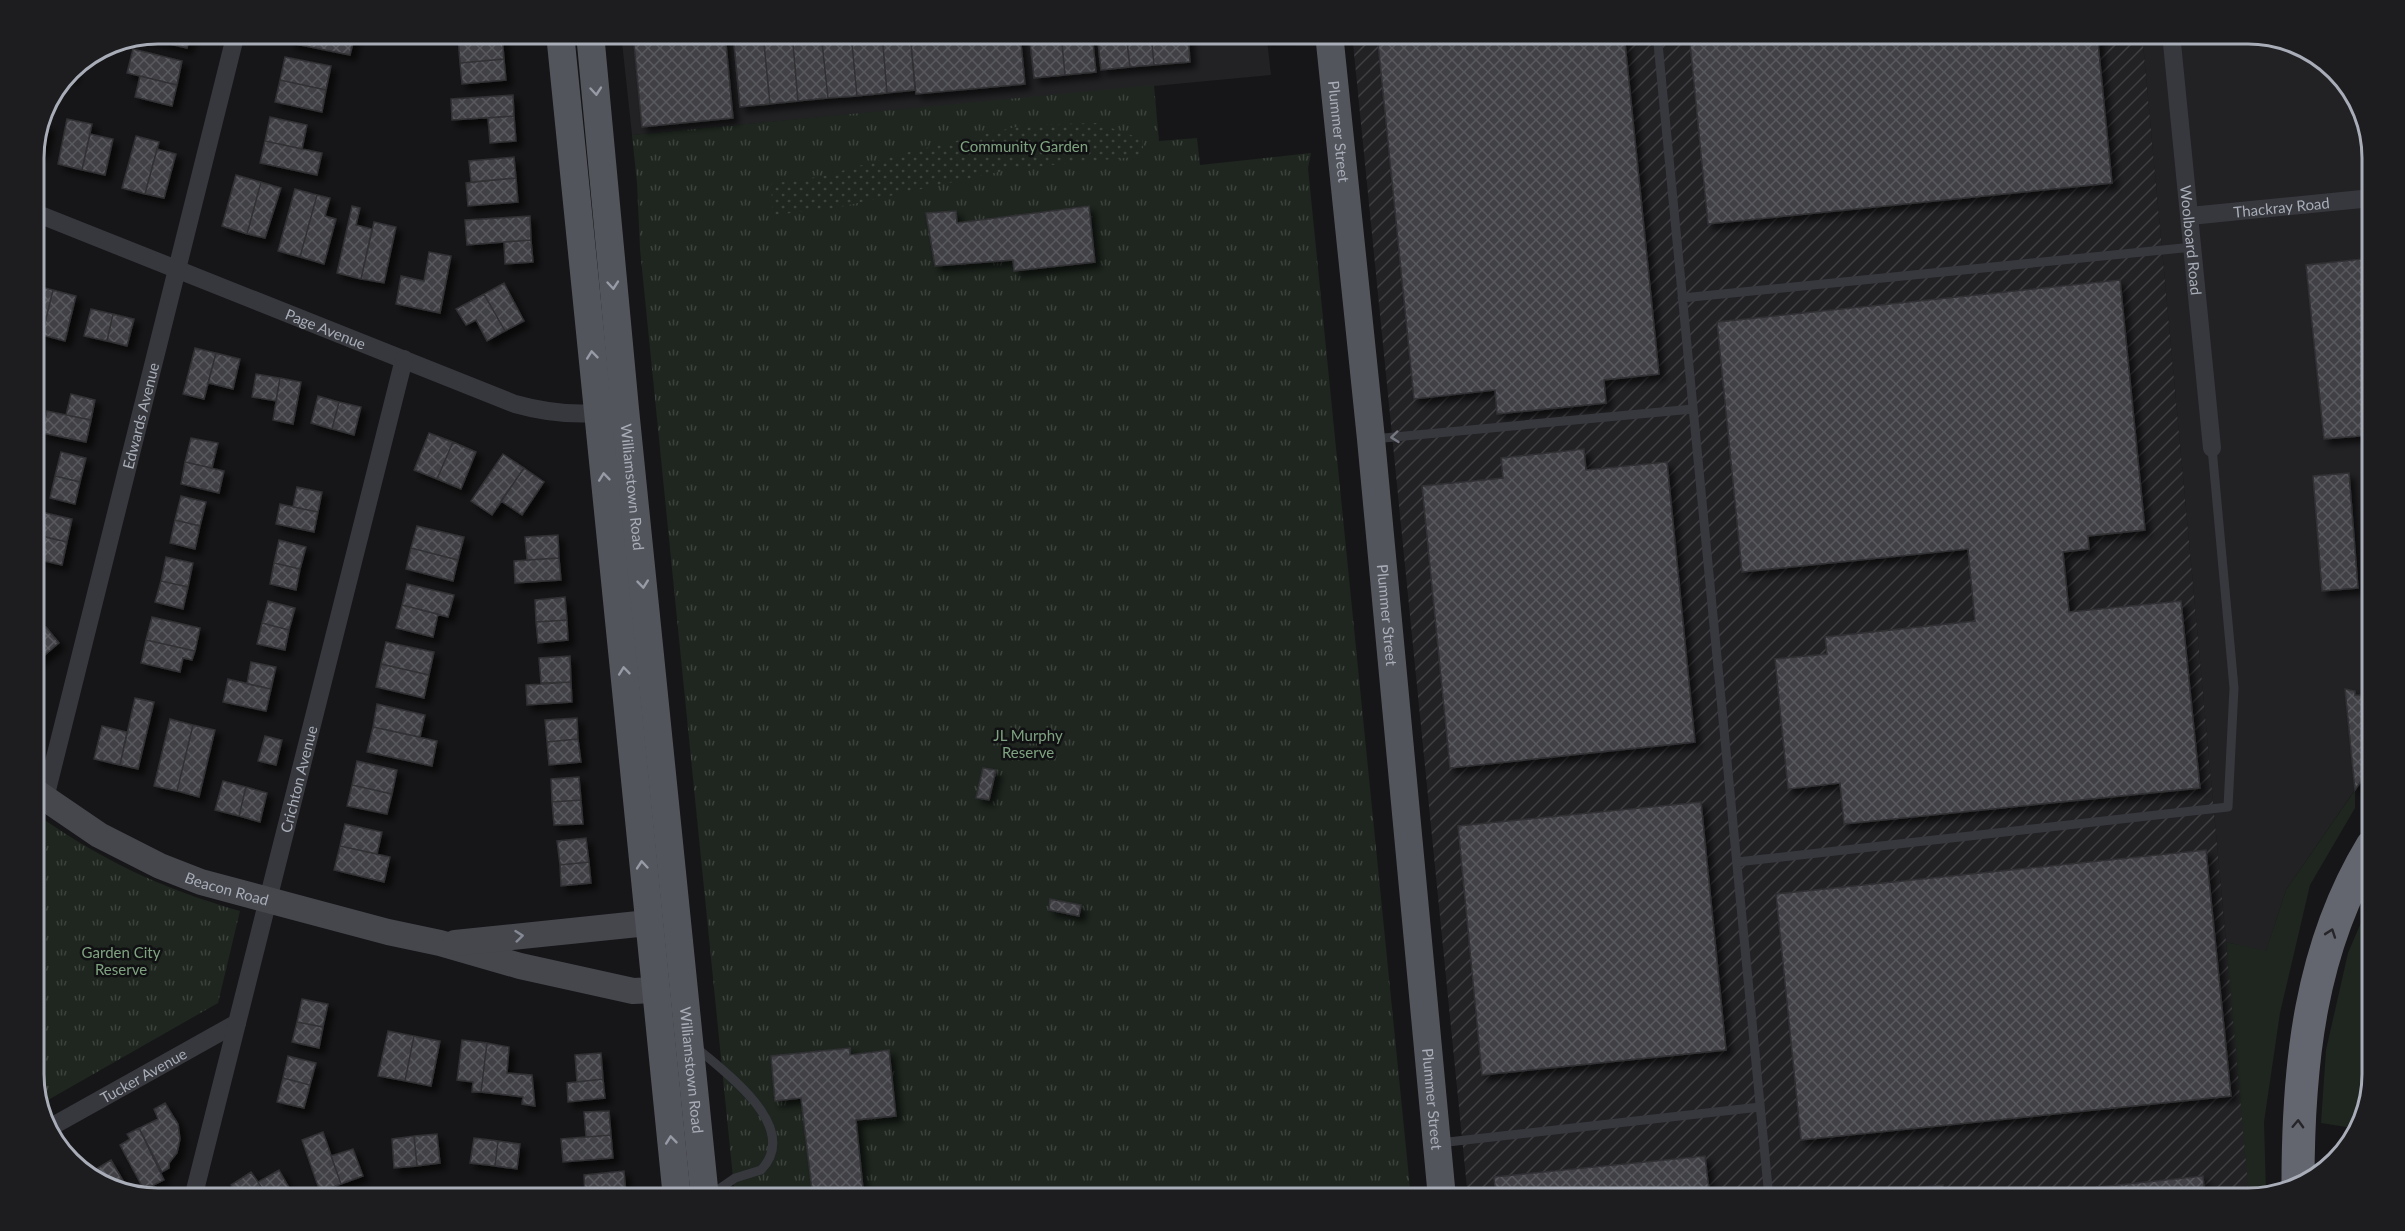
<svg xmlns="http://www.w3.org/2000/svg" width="2405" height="1231" font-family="Lato,sans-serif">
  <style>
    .built { fill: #222225 }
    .industrial { fill: url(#industrial-furrows) }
    .grass { fill: #1e261f }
    .park { fill: url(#park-tufts) }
    .garden { fill: url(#garden-dots) }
    .building { fill: url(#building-cross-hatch); stroke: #303034; stroke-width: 1.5; filter: url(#shadow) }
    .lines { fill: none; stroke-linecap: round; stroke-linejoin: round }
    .lane { stroke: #37383d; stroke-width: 9 }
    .street { stroke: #37383d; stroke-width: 18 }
    .secondary { stroke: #45474d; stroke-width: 26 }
    .primary { stroke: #53555c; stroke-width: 28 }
    .highway { stroke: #63666e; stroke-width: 33 }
    .oneway { stroke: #979ba6 }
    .oneway2 { stroke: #757881 }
    .oneway3 { stroke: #26262a }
    .oneway4 { stroke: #858993 }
    .labels { text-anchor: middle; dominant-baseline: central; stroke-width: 5; stroke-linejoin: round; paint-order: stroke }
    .street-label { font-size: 15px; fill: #a8adb8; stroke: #111113 }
    .park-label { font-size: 15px; fill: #7fa381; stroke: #111113 }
    .rim { fill: none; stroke: #a8adb8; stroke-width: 3 }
  </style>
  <defs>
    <pattern id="industrial-furrows" width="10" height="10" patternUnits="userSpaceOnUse" patternTransform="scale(1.5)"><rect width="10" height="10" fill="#222225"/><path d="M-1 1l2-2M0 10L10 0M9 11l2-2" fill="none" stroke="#3f3f43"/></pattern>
    <pattern id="park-tufts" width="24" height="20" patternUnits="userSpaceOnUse" patternTransform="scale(1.5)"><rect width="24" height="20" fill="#1e261f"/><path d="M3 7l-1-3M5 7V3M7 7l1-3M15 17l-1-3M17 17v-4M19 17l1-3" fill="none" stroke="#3c433d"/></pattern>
    <pattern id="garden-dots" width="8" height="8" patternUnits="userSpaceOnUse" patternTransform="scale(1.5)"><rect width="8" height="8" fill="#1e261f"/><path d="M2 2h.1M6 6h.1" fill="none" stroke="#3c433d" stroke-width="1.8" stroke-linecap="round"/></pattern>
    <pattern id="building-cross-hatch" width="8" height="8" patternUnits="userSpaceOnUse" patternTransform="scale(1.5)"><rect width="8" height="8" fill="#404145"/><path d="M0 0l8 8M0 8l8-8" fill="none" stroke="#595a5e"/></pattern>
    <filter id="shadow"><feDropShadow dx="5.5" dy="5.5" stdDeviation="3" flood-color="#0009"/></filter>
  </defs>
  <rect width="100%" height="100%" fill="#161618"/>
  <path class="built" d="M621,33H1299V37L1267,40L1271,75L632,135Z
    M2142,33H2247L2303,46L2351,89L2372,150V765L2286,890L2266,952L2226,942Z"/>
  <path class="industrial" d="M1352,33H2142L2226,942L2254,1196L2247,1198H1468Z"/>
  <path class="grass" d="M2355,790V808L2310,885L2280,1013L2264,1122L2266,1192L2249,1197L2226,942L2266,951L2286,890Z
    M2372,897V1073L2359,1129L2321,1123L2326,1050L2348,953Z"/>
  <path class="park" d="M1154,85L1159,141L1197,138L1200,165L1311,153L1308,168L1411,1198H735L640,249L637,183L632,135Z
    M33,812C101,860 160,888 240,911L218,1003L41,1104L33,1082Z"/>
  <path class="garden" d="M1097,123L1142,139L1144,156L1012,169L835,208L773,215L771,184L824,176L901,154L1024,125Z"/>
  <path class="building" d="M158,33H191L187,48L140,37Z
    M293,33H347L355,35L350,55L290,43Z
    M633,33H725L733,118L642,127Z
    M733,33H763L770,104L740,107Z
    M763,33H792L798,101L770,104Z
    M792,33H821L828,98L798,101Z
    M821,33H851L857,96L828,98Z
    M851,33H882L887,93L857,96Z
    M882,33H910L915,90L887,93Z
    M910,33H1020L1025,84L916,94Z
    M1029,33H1061L1065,75L1034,78Z
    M1061,33H1092L1096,72L1065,75Z
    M1097,33H1126L1130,67L1101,70Z
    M1126,33H1151L1154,65L1130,67Z
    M1151,33H1188L1190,62L1154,65Z
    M1263,33H1293V34L1264,37Z
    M1377,33H1624L1659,374L1604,380L1606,403L1497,414L1495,390L1414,399Z
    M1689,33H2097L2112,183L1708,224Z
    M502,34L504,59L460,63L458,38Z
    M133,49L182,61L177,85L127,73Z
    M285,57L331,66L326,90L280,80Z
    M504,59L506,80L462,84L460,63Z
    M74,66L72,78L65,77L70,69Z
    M140,76L177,85L172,106L135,97Z
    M280,80L326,90L322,112L275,102Z
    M513,95L514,116L452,120L451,99Z
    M514,116L516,141L490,143L488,118Z
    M270,117L307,125L302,149L265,141Z
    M67,119L92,124L82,170L58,164Z
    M39,123L49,126L43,152L33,149Z
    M90,134L113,139L105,175L82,170Z
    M136,136L159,142L145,194L122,188Z
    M265,141L322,153L317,175L260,163Z
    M157,149L176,154L164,198L145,194Z
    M514,157L516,178L471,182L469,161Z
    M236,175L261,182L247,234L222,226Z
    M516,178L518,202L468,206L466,183Z
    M261,182L281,188L265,238L247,234Z
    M295,189L317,195L300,257L278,251Z
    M317,195L330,198L325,216L336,219L324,264L300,257Z
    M352,206L360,208L356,225L372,229L361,279L337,273Z
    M1089,206L1095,262L1014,271L1013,260L935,266L926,213L956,211L957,223Z
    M530,216L531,240L467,245L465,220Z
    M374,222L396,227L384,283L361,279Z
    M531,240L533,262L505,264L504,242Z
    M429,252L451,256L440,313L396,304L401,276L424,281Z
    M2372,258V435L2324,439L2306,265Z
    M2120,280L2145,530L2088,536L2089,549L2063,552L2069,612L2181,601L2200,788L1844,824L1840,783L1788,789L1775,659L1827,654L1825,637L1975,621L1968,549L1742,572L1717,322Z
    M504,283L524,321L505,331L484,294Z
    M33,285L53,290L44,327L33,324Z
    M53,290L76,296L65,341L42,335Z
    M484,294L505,331L487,341L476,320L466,325L456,309Z
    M91,309L113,314L107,341L84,336Z
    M113,314L134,319L127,346L107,341Z
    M195,348L216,353L204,399L183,394Z
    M216,353L240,359L233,389L208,383Z
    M256,374L280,378L276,401L252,397Z
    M280,378L301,382L293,424L273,420Z
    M71,394L95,400L91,420L66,415Z
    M318,396L339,402L332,429L311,423Z
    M339,402L361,407L354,435L332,429Z
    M47,411L91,420L86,442L42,433Z
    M429,433L453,442L437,479L414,470Z
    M191,438L218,443L212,468L185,462Z
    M453,442L476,452L461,489L437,479Z
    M1584,449L1586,470L1667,462L1695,742L1450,768L1422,486L1503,478L1501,458Z
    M61,452L86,458L80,482L55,476Z
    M503,454L524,468L492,515L471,501Z
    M185,462L224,471L219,493L181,484Z
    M524,468L544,482L522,515L501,501Z
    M2349,473L2358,588L2322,591L2313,476Z
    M55,476L80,482L75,504L50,498Z
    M297,487L322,492L318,512L293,507Z
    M181,496L206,502L200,526L175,520Z
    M280,504L318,512L314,532L276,524Z
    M33,510L72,519L67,542L33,534Z
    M175,520L200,526L195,549L170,543Z
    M417,526L464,537L458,560L411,548Z
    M558,535L559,558L527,560L525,537Z
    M45,537L67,542L62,565L40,560Z
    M279,540L306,547L300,569L274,563Z
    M411,548L458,560L453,581L406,569Z
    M166,557L193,563L188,587L161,581Z
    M559,558L561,580L515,583L514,561Z
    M274,563L300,569L296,590L270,584Z
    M161,581L188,587L183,609L155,602Z
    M407,584L454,595L448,617L402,605Z
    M565,597L567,620L536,622L535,600Z
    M268,601L295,608L289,630L262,623Z
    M402,605L438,614L433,637L396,628Z
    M152,617L200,628L195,651L146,640Z
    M567,620L568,640L538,643L536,622Z
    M262,623L289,630L285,650L257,644Z
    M46,627L59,643L33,665V638Z
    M146,640L195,651L192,660L183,658L180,672L141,663Z
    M386,642L434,652L429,675L381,664Z
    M570,656L571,682L541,683L539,658Z
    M251,662L276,667L271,689L247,684Z
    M381,664L429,675L424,698L376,687Z
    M228,679L271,689L266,711L223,702Z
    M571,682L572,702L527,705L526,685Z
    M2345,689L2355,691V695L2372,696V765L2355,790Z
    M135,698L154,702L138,769L120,765Z
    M377,704L425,715L420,737L373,727Z
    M577,718L578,739L547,742L545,720Z
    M170,719L193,725L177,791L154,786Z
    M193,725L215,730L199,797L177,791Z
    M102,726L127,732L120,765L94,759Z
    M373,727L437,741L432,766L367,752Z
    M265,736L282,740L276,765L258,761Z
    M578,739L581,762L549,765L547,742Z
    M357,761L397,770L392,794L352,785Z
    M983,768L996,770L989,800L976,798Z
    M579,777L581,800L552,802L551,779Z
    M223,781L246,787L239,816L215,810Z
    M352,785L392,794L387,814L347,806Z
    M246,787L267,793L260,822L239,816Z
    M581,800L583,824L554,825L552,802Z
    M1701,802L1726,1050L1482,1075L1458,826Z
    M345,824L382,832L377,854L340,846Z
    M586,838L589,862L560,865L557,841Z
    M340,846L390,857L384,882L334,870Z
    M2206,850L2231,1096L1801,1140L1776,894Z
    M589,862L591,883L561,886L560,865Z
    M1050,899L1081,905L1079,916L1049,910Z
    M302,999L328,1004L323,1027L297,1022Z
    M297,1022L323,1027L319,1048L292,1042Z
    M388,1031L414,1036L405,1081L378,1076Z
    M414,1036L440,1041L431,1086L405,1081Z
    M462,1040L487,1043L481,1092H472L473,1082L457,1080Z
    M487,1043L509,1047L507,1073L532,1075L535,1106L522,1104L523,1097L481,1092Z
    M850,1048V1055L889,1050L896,1116L856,1120L864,1198H813L801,1098L775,1101L771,1056Z
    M601,1053L603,1079L577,1082L575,1055Z
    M288,1056L316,1063L310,1085L283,1078Z
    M283,1078L310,1085L304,1108L277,1102Z
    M603,1079L605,1098L568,1102L567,1083Z
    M165,1103L178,1124L180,1139L177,1153L169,1163V1168L162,1172L139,1128L158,1119L154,1109Z
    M609,1111L611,1135L586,1137L584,1112Z
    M139,1128L164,1180L144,1190L120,1145L130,1139L127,1134Z
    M323,1132L341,1184L320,1192L302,1140Z
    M437,1134L440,1163L417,1166L414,1136Z
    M611,1135L613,1158L563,1162L561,1139Z
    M414,1136L417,1166L394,1168L392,1139Z
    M474,1138L498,1141L495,1166L470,1163Z
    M498,1141L520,1144L517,1169L495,1166Z
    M353,1149L363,1176L341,1184L331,1156Z
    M1705,1156L1710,1198H1496L1494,1177Z
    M111,1160L129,1191L102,1185L96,1179L91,1172Z
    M279,1170L295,1198H267L258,1182Z
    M624,1171L626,1193L585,1197L584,1175Z
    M251,1172L258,1182L267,1198H239L231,1185Z
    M2203,1176L2205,1198H2053L2052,1192Z
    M1943,1185L1944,1198H1862L1861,1193Z
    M626,1193L627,1198H592V1196Z"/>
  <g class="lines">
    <path class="lane" d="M1657,33L1769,1198
      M1682,298L2193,247
      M1373,439L1693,409
      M1737,862L2228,807L2234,688L2212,448
      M697,1048C725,1073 802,1127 761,1170L735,1178L709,1196
      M1439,1143L1760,1107"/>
    <g class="street">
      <path id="s1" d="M2171,33L2212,448"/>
      <path id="s2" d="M33,212L515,404C547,413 575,416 608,412"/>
      <path id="s3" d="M2190,216L2372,198"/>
      <path id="s4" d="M45,798L236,33"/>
      <path id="s5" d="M49,1128L237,1023"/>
      <path id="s6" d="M193,1198L404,359"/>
    </g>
    <g class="secondary">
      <path id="s7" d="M33,790L99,835L160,866L201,882L388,932L440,943L520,966L633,991L655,990"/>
      <path d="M455,943L648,923"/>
    </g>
    <g class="primary">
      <path d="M560,33L677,1198"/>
      <path id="s8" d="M590,33L625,409L705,1198"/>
      <path id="s9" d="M1329,33L1371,439L1442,1198"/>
    </g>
    <path class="highway" d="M2298,1183C2298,1065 2310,948 2372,846"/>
  </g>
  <defs><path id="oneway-chevron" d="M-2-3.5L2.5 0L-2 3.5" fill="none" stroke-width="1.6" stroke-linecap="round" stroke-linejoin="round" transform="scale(1.5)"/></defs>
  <g class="oneway">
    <use href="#oneway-chevron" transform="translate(596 91) rotate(85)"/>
    <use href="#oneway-chevron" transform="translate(613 285) rotate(85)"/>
    <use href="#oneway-chevron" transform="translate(592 355) rotate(-96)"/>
    <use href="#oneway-chevron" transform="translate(604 477) rotate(-96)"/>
    <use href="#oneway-chevron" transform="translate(643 584) rotate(84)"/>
    <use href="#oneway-chevron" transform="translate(624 671) rotate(-96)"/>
    <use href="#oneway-chevron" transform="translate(642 865) rotate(-95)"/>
    <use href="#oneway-chevron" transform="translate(671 1140) rotate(-96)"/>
  </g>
  <use class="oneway2" href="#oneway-chevron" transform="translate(1395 437) rotate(174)"/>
  <g class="oneway3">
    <use href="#oneway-chevron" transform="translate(2331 933) rotate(-71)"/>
    <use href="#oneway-chevron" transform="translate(2298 1124) rotate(-88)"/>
  </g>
  <use class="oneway4" href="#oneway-chevron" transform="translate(519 936) rotate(-6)"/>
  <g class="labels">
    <g class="street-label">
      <text stroke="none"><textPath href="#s9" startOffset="99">Plummer Street</textPath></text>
      <text stroke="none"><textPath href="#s3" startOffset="92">Thackray Road</textPath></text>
      <text stroke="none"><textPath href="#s1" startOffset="208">Woolboard Road</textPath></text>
      <text stroke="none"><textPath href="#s2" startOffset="315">Page Avenue</textPath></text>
      <text stroke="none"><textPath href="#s4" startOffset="394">Edwards Avenue</textPath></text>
      <text stroke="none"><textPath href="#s8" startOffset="456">Williamstown Road</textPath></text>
      <text stroke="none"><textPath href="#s9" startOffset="585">Plummer Street</textPath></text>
      <text stroke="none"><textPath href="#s6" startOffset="432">Crichton Avenue</textPath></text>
      <text stroke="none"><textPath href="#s7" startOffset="219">Beacon Road</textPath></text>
      <text stroke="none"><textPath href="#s8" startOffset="1042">Williamstown Road</textPath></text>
      <text stroke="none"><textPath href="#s5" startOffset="108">Tucker Avenue</textPath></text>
      <text stroke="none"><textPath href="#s9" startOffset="1071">Plummer Street</textPath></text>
    </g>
    <g class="park-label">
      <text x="1024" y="146">Community Garden</text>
      <text x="1028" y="735">JL Murphy<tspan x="1028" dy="17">Reserve</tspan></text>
      <text x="121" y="952">Garden City<tspan x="121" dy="17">Reserve</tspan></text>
    </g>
  </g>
  <path d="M0 0H2405V1231H0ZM158 44H2248A114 114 0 0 1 2362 158V1074A114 114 0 0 1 2248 1188H158A114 114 0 0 1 44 1074V158A114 114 0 0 1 158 44Z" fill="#1d1d20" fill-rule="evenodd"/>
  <path class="rim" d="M158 44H2248A114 114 0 0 1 2362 158V1074A114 114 0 0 1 2248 1188H158A114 114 0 0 1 44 1074V158A114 114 0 0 1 158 44Z"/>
</svg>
